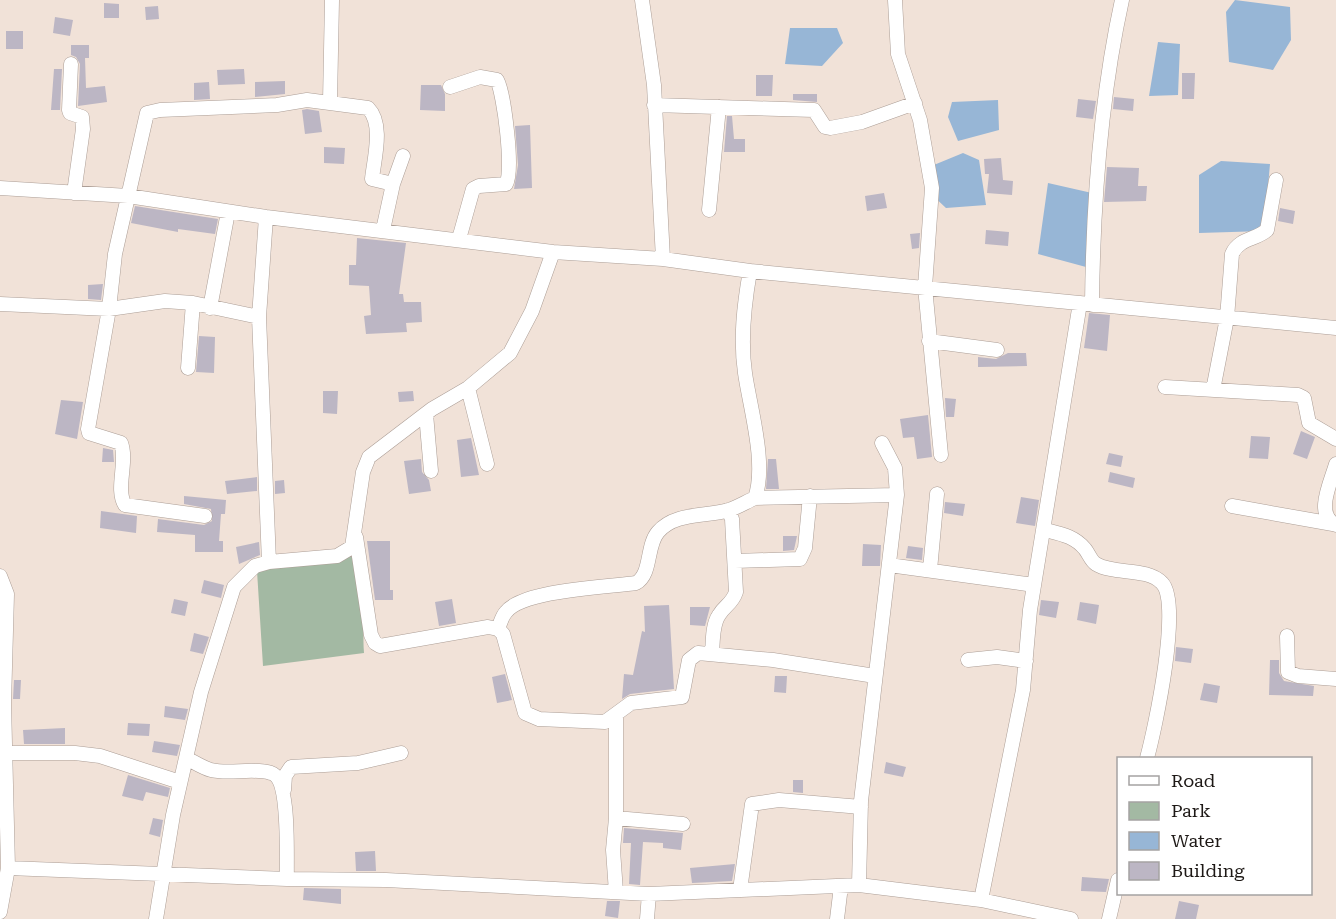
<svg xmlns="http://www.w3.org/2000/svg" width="1336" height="919" font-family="'Roboto Serif',serif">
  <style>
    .green { fill: #a3b9a3 }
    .water { fill: #97b6d6 }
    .building { fill: #bcb6c4 }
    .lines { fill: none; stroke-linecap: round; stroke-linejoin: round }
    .minor-casing { stroke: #ac9e96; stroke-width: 15 }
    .minor { stroke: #fff; stroke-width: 14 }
  </style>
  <rect width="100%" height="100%" fill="#f1e2d8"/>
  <path class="green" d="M350,551C368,577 362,622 364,653L263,666L257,571Z"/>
  <path class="water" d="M1235,0L1290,7L1291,40L1273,70L1229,62L1226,12Z
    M790,28H837L843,43L822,66L785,64Z
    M1158,42L1180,44L1178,95L1149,96Z
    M998,100L999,130L958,141L948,117L952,102Z
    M963,153L979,160L986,205L946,208L930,193L929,167Z
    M1221,161L1270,164L1264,231L1199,233V175Z
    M1048,183L1092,193L1086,267L1038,254Z"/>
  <path class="building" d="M104,3L119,4V18H104Z
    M158,6L159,19L146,20L145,7Z
    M55,17L73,20L70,36L53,33Z
    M6,31H23V49H6Z
    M71,45H89V58H85L86,88L105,86L107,102L78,106L80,64L76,57L71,55Z
    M54,69H62L60,110H51Z
    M244,69L245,84L218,85L217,70Z
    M1182,73H1195L1194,99H1182Z
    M756,75H773L772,96H756Z
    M285,81V94L255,97V82Z
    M209,82L210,99L194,100V83Z
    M421,85H441L445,94V111L420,110Z
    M793,94H817V102L793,100Z
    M1114,97L1134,99L1133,111L1113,109Z
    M1078,99L1096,101L1093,119L1076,117Z
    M307,109L319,111L322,132L305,134L302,110Z
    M727,116H732L734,139H745V152H724Z
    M530,125L532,188L514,189L518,165L515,126Z
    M324,147L345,148L344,164L324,163Z
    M1001,158L1003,180L1013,181L1012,195L987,193L989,174H985L984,159Z
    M1107,167L1139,168L1138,186H1147L1146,201L1104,202Z
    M884,193L887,208L867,211L865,196Z
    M135,206L218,219L215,234L178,229V232L131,223Z
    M1280,208L1295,211L1293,224L1278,221Z
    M986,230L1009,232L1008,246L985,244Z
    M920,233L919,248L912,249L910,234Z
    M357,238L406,243L399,294H403L404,302H421L422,322L406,323L407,332L366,334L364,316L371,315L369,286L349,285V265H356Z
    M103,284L101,300L88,299V285Z
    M1089,313L1110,315L1107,351L1084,348Z
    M199,336L215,337L214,373L196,372Z
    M1008,353H1026L1027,366L978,367V357L996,359Z
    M323,391H338L337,414L323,413Z
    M413,391L414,401L399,402L398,392Z
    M945,398L956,399L954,417H946Z
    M61,400L83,402L77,439L55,434Z
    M928,415L932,457L917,459L914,437L903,438L900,419Z
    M1301,431L1315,437L1307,459L1293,454Z
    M1251,436L1270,437L1268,459L1249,458Z
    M471,438L479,475L461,477L457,440Z
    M103,448L113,450L114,462H102Z
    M1109,453L1123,456L1121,467L1106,464Z
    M421,459L422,472L429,480L431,491L409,494L404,461Z
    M768,459H776L779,489H766Z
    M1110,472L1135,478L1133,488L1108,482Z
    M257,477V491L227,494L225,481Z
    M284,480L285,493L275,494V481Z
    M184,496L226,500L225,514H221L219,541H223V552H195V535L157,532L158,519L204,525L212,521L211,509L184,504Z
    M1021,497L1039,500L1035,526L1016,523Z
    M945,502L965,504L963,516L944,513Z
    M101,511L137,516L136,533L100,528Z
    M783,536H797L794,550L783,551Z
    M367,541H390V590H393V600H375Z
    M259,542L260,555L239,564L236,547Z
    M863,544L881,545L880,566H862Z
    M908,546L923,548L922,560L906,558Z
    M204,580L224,585L221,598L201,593Z
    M174,599L188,602L185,616L171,613Z
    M452,599L456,623L439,626L435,602Z
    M1041,600L1059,602L1056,618L1039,615Z
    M1080,602L1099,605L1096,624L1077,620Z
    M669,605L674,689L630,694L622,699L624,674L633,675L642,631L645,632L644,606Z
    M690,607H710L705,626L690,625Z
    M194,633L209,637L203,654L190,651Z
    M1176,647L1193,649L1191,663L1175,661Z
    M1270,660H1279V673L1284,681L1314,686L1313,696L1269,695Z
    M505,674L512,700L497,703L492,677Z
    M775,676H787L786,693L774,692Z
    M14,680H21L20,699H13Z
    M1204,683L1220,686L1217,703L1200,700Z
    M165,706L188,709L185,720L164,717Z
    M128,723L150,724L149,736L127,735Z
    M65,728V744H24L23,730Z
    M154,741L180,745L177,756L152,752Z
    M886,762L906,767L903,777L884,773Z
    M128,775L170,788L168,797L146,792L143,801L122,796Z
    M793,780H803V793L793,792Z
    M153,818L163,820L160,837L149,834Z
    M624,828L683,833L681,850L663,848V843L643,842L640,885L629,884L631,843H623Z
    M375,851L376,871H356L355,852Z
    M735,864L732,881L692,883L690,868Z
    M1082,877L1109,879L1106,892L1081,891Z
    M304,888L341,889V904L303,900Z
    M607,901H620L618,918L605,916Z
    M1179,901L1199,905L1196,919H1175Z"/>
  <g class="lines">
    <g class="minor-casing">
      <path id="minor" d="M642,0L654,85L663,259
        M895,0L898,54L920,120L932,188L925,287L941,455
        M71,64L69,110L70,113L82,117L83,129L74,193
        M450,87L480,77L497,80C504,93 514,172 506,184L479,186L473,189L459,239
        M330,102L332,0
        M654,105L814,110L825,127L830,128L862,122L915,103
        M393,184L403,156
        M0,188L128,196L266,217L553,252L663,259L750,271L1336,328
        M709,210L719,107
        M266,217L259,317L269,562
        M0,304L109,309L165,301L193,303L259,317
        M1092,305C1093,202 1100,100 1122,0
        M210,308L228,212
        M929,341L997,350
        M188,368L193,303
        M1165,387L1298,395L1304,398L1309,423L1336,439
        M468,388L487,464
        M1213,390L1227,318L1232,254C1239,238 1256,240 1267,230L1276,180
        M426,414L431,471
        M1336,464C1331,482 1314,515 1336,525
        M755,498L897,495
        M1232,506L1333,524
        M205,516L125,505C115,489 128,462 121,443L89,433L88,429L109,309L115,254L147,113L160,110L277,105L307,100L368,108C384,124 374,159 372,179L393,184L383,230
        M1045,530C1061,534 1074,536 1085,549C1089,554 1091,561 1096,564C1114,575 1147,567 1162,583C1182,603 1155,729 1147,758
        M356,537L371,635L375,643L380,646L488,627L498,629L503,634L525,713L539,719L605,722L631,703L682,697L689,660L698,653L773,660L875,676
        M735,561L800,559L805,548L810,496
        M889,565L1034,585
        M930,570L937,494
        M0,576L7,594L4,703L8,868L0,912
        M498,629C500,624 502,616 506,612C523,590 608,587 636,583C652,574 646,546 658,532C675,512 706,517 729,510C738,507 746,502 755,498C767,464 750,408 745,373C740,339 744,305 750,271
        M1287,636L1288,672L1298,676L1336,679
        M712,654C713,642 712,625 719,615C725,605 732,604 736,592L732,519L728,510
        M968,660L997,657L1026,661
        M7,753H75L100,756L180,782
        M186,758C194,762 203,768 211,770C230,775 252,767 271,773C291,778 286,860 287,879
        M284,790L285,776L291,767L358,763L401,753
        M616,818L683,824
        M8,868L287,879L386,880L649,894L859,885L981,900L1071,919
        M859,885L861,801L897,495L895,468L882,443
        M740,890L752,804L779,800L861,807
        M616,892L613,850L616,818V716
        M981,900L1023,690L1030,610L1080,303
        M156,919L173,815L201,692L234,587L255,566L269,562L337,556L352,547L363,472L369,457L432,409L468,388L510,353L532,311L553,252
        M647,919L649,894
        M837,919L841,886
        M1109,919L1118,880"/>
    </g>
    <use href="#minor" class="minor"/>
  </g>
  <rect x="1117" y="757" width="195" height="138" fill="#ffffff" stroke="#a5a3a2" stroke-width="1.5"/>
  <rect x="1129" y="776" width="30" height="9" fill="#ffffff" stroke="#a5a3a2" stroke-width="1.5"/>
  <text x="1171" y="787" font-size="18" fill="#1e1916">Road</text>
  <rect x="1129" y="802" width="30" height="18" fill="#a3b9a3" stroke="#a5a3a2" stroke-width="1.5"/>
  <text x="1171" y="817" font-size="18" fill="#1e1916">Park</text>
  <rect x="1129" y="832" width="30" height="18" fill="#97b6d6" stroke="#a5a3a2" stroke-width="1.5"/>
  <text x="1171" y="847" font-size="18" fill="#1e1916">Water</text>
  <rect x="1129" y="862" width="30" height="18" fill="#bcb6c4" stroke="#a5a3a2" stroke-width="1.5"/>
  <text x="1171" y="877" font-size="18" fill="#1e1916">Building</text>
</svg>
